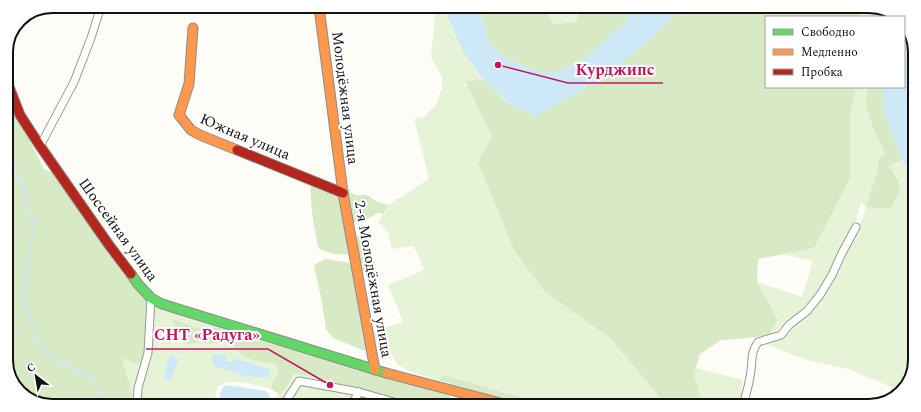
<svg xmlns="http://www.w3.org/2000/svg" width="921" height="412" font-family="Spectral,serif">
  <style>
    .green { fill: #e7f3d7; fill-rule: evenodd }
    .forest { fill: #d8eac5 }
    .water { fill: #cde8f7 }
    .lines { fill: none; stroke-linecap: round; stroke-linejoin: round }
    .stream { stroke: #cde8f7; stroke-width: 2 }
    .street-casing { stroke: #979795; stroke-width: 9 }
    .fast-casing { stroke: #8e8d8b; stroke-width: 11 }
    .slow-casing { stroke: #8e8d8b; stroke-width: 11 }
    .jam-casing { stroke: #8e8d8b; stroke-width: 11 }
    .street { stroke: #fffffe; stroke-width: 7 }
    .fast { stroke: #63d668; stroke-width: 9 }
    .slow { stroke: #ff974d; stroke-width: 9 }
    .jam { stroke: #b3261e; stroke-width: 9 }
    .labels { text-anchor: middle; dominant-baseline: central; stroke-width: 4; stroke-linejoin: round; paint-order: stroke }
    .street-label { font-size: 15px; fill: #111; stroke: #fff }
    .rim { fill: none; stroke: #111; stroke-width: 2 }
    .leader { fill: none; stroke: #c2185b; stroke-width: 1.5 }
    .callout-dot { fill: #c2185b; stroke: #fff; stroke-width: 1.5 }
    .callout-label { font-size: 16px; text-anchor: middle; font-weight: bold; fill: #c2185b; stroke: #fff; stroke-width: 4; stroke-linejoin: round; paint-order: stroke }
  </style>
  <rect width="100%" height="100%" fill="#fdfcf7"/>
  <path class="green" d="M435,8H444L463,52L484,80L465,82L492,137L545,292L611,339L658,395L663,405H540L539,401L527,399L444,375L438,380L411,372L398,365L388,350L376,340L372,332L403,322L388,285L424,270L419,256L413,246L392,249L388,232L378,222L388,205L429,179L414,119L424,117L435,106L442,88V77L431,58L435,16Z
    M545,8H580L576,22L554,24Z
    M859,9L887,10L896,17H864L859,11Z
    M856,87H868L865,102L873,128L885,153L879,159L877,173L871,192L898,180L889,165L903,160L913,183L911,378L901,391L848,369L807,360L765,344L768,340L792,326L806,315L857,233L866,207L861,203C858,210 858,218 855,224C853,229 850,233 847,238C834,264 821,293 799,313C790,321 779,328 769,335L778,318L757,282L802,297L813,261L782,254L763,258L769,234L850,178V115Z
    M155,301L198,320L221,328H198L175,320L172,321C175,331 181,338 189,345L199,342L209,344L220,343L227,339L233,346L260,362L274,364L279,371C276,377 272,382 271,389C260,386 228,376 219,386C217,388 216,392 215,395L218,400L231,403H139L140,383L150,346ZM226,355V360L231,362L236,358L271,370L268,378C250,378 234,371 217,368Z
    M122,357L136,364L142,362L135,403H132V392Z
    M302,368L448,404L270,403Z
    M696,368L743,380L739,405H718L702,400L694,373Z"/>
  <path class="forest" d="M482,8H545L554,24L576,22L580,8H637L624,23L590,55L558,72H539L507,59L490,44L479,11Z
    M681,9H859V12L864,17H766V87H856L850,115V178L814,248L758,259L757,282L778,319L769,335L747,338L721,340L700,354L694,374L702,400L718,405H663L658,395L611,339L545,292L514,250L478,162L492,137L465,81L484,80L507,103L647,42Z
    M868,87H883V110L903,160L889,165L898,180L900,190L891,208H877L866,207L877,173L879,159L885,153L873,128L865,102Z
    M6,91L44,169L55,174L147,298L148,310L147,337L142,362L136,364L122,358L132,392V403L34,402L14,386L6,364Z
    M310,183L341,195L351,255L334,254L319,249C313,226 311,207 310,183Z
    M350,189V192L356,195H367L377,202L388,205L383,214L378,213L367,219L353,223L347,190Z
    M366,235L369,249L376,265L360,272L354,237Z
    M325,259L351,263L367,347L365,351L333,338L326,329L322,302L314,265Z
    M175,320L198,328H221L250,338L449,393L451,404H425L384,395L300,374L294,375L280,395L271,389C272,382 276,377 279,371L274,364L260,362L244,357L227,340L220,343L209,344L199,342L189,345C181,338 176,331 172,321Z
    M444,375L527,399L539,402L540,405H520L438,380Z"/>
  <path class="water" d="M444,8H482L479,11L490,44L507,59L540,72H558L590,55L624,23L637,8L681,9L647,42L602,78L534,117L507,102L484,80L463,52Z
    M904,23L907,26L915,48L913,183L897,146L883,110V87H904Z
    M171,355L178,359V362L176,365L170,380L164,379L168,360Z
    M212,355H226V360L231,362L236,358L271,370L268,378L246,376L230,371L217,368L213,363Z
    M226,385L266,391L270,395L268,403C257,403 227,406 220,399C220,393 221,388 226,385Z"/>
  <g class="lines">
    <path class="stream" d="M6,142L12,169L24,187L26,205L34,224L22,298L38,342L58,361L94,380L104,403"/>
    <g class="street-casing">
      <path id="street" d="M40,146L74,82L91,38L101,6
        M137,403L138,388L148,353L151,298
        M284,404L299,381L359,392L401,404
        M352,404L359,392
        M743,405C746,395 750,381 751,370C753,357 750,355 758,342L781,335L789,325L807,311L820,295L832,275L842,253L856,227"/>
    </g>
    <g class="fast-casing">
      <path id="fast" d="M131,274L138,284L151,298L162,304L386,373"/>
    </g>
    <g class="slow-casing">
      <path id="slow" d="M319,7L343,193L375,370
        M193,28L189,84L179,115L191,130L200,135L237,150
        M386,373L504,404"/>
    </g>
    <g class="jam-casing">
      <path id="jam" d="M6,79L20,115L40,146L109,245L131,274
        M237,150L343,193"/>
    </g>
    <use href="#street" class="street"/>
    <use href="#fast" class="fast"/>
    <use href="#slow" class="slow"/>
    <use href="#jam" class="jam"/>
  </g>
  <g class="labels">
    <g class="street-label">
      <text transform="translate(345 98) rotate(83)">Молодёжная улица</text>
      <text transform="translate(245 137) rotate(23)">Южная улица</text>
      <text transform="translate(118 230) rotate(54)">Шоссейная улица</text>
      <text transform="translate(373 279) rotate(80)">2-я Молодёжная улица</text>
    </g>
  </g>
  <path d="M0 0H921V412H0ZM52 13H869A39 39 0 0 1 908 52V360A39 39 0 0 1 869 399H52A39 39 0 0 1 13 360V52A39 39 0 0 1 52 13Z" fill="#fff" fill-rule="evenodd"/>
  <path class="rim" d="M52 13H869A39 39 0 0 1 908 52V360A39 39 0 0 1 869 399H52A39 39 0 0 1 13 360V52A39 39 0 0 1 52 13Z"/>
  <path class="leader" d="M498 65L568 83H663M330 385L268 349H146"/>
  <g class="callout-dot">
    <circle cx="498" cy="65" r="4"/>
    <circle cx="330" cy="385" r="4"/>
  </g>
  <g class="callout-label">
    <text x="615" y="75">Курджипс</text>
    <text x="207" y="340">СНТ «Радуга»</text>
  </g>
  <rect x="765" y="16" width="140" height="72" fill="#ffffff" stroke="#a0a0a0"/>
  <rect x="773" y="29" width="20" height="6" fill="#63d668" stroke="#a0a0a0"/>
  <text x="801" y="36" font-size="12" fill="#111111">Свободно</text>
  <rect x="773" y="49" width="20" height="6" fill="#ff974d" stroke="#a0a0a0"/>
  <text x="801" y="56" font-size="12" fill="#111111">Медленно</text>
  <rect x="773" y="69" width="20" height="6" fill="#b3261e" stroke="#a0a0a0"/>
  <text x="801" y="76" font-size="12" fill="#111111">Пробка</text>
  <g transform="translate(36 376) rotate(329)" stroke="#ffffff" stroke-width="3" paint-order="stroke">
  <path d="M0-3L7 15L0 10L-7 15Z" fill="#111111"/>
  <text y="-6" font-size="11" font-weight="bold" text-anchor="middle" fill="#111111">С</text>
  </g>
</svg>
